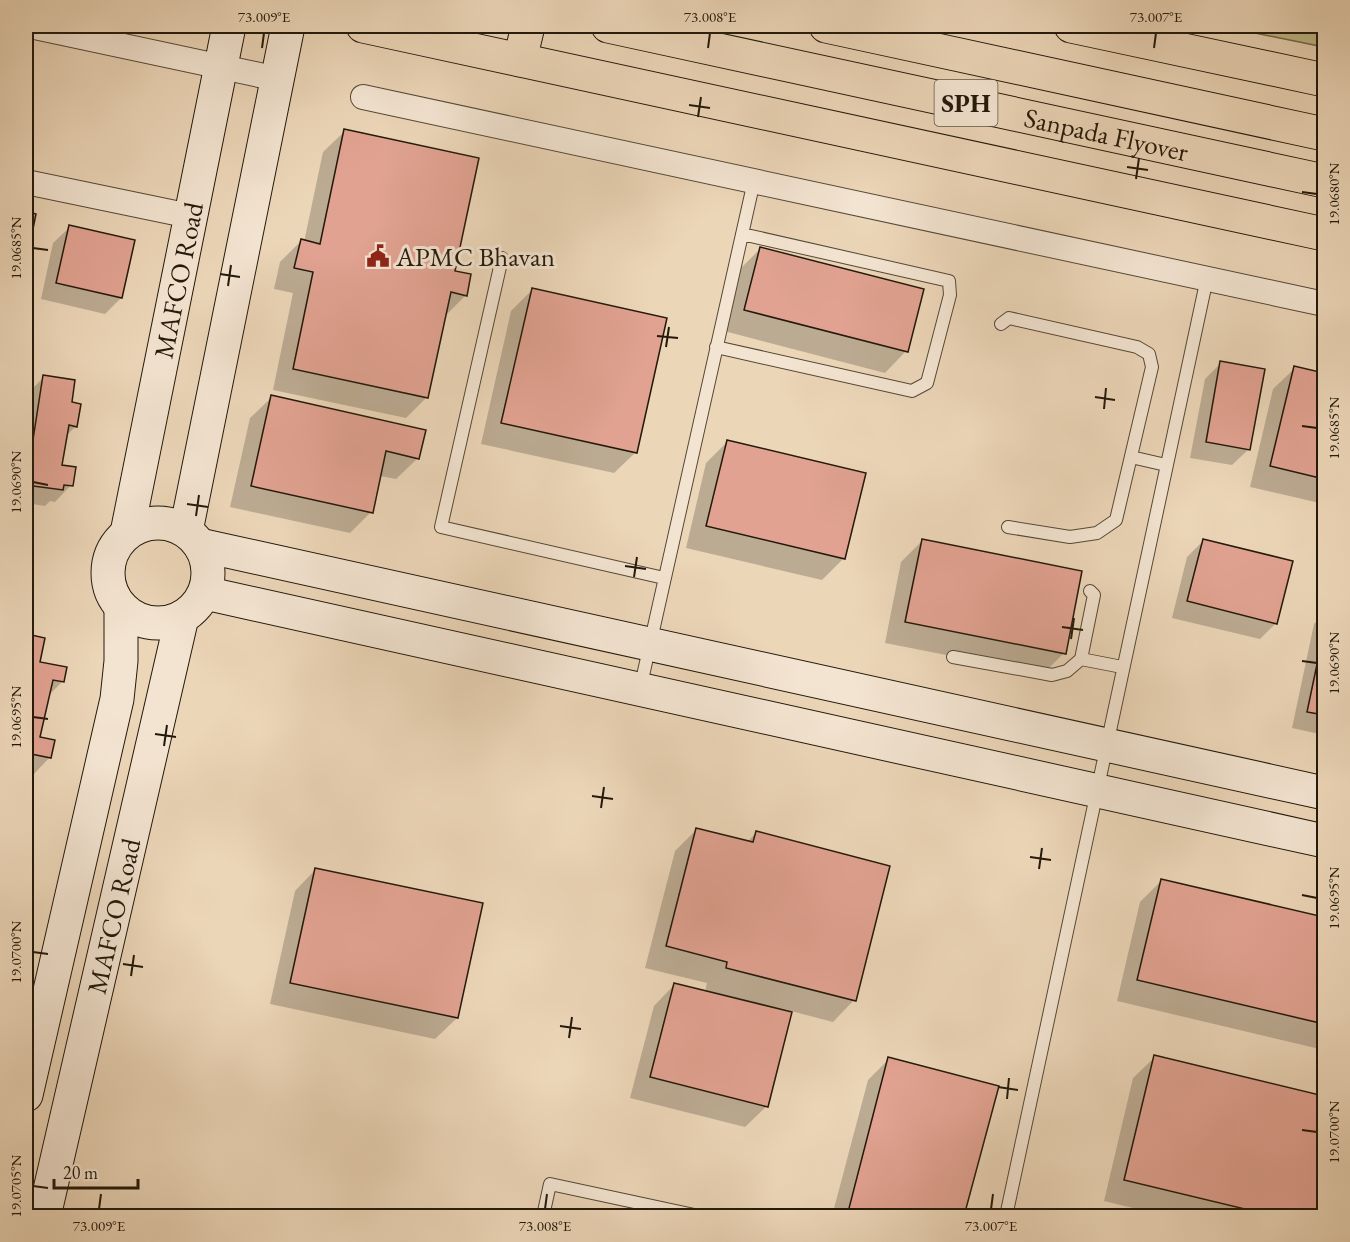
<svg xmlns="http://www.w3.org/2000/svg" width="1350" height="1242" font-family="'EB Garamond',serif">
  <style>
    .green { fill: #bfbc8a; stroke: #716a4a; stroke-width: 1.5 }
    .shadow { fill: #0003 }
    .building { fill: #e1a291; stroke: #23190b; stroke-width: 1.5 }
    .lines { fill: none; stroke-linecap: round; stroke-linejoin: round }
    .lane-casing { stroke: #554836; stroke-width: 14 }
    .street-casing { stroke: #554836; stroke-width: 26 }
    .secondary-casing { stroke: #23190b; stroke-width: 35 }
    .highway-casing { stroke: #23190b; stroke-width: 35 }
    .lane { stroke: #f3e4d1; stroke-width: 12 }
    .street { stroke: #f3e4d1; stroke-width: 24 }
    .secondary { stroke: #f3e4d1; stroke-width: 33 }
    .highway { stroke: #ecd6b8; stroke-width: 33 }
    .ticks { fill: none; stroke: #23190b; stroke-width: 2 }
    .labels { text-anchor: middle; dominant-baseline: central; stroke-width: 6; stroke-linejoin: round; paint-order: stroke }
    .shield { fill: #f3e4d1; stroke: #615646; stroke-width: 1.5 }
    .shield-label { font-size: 26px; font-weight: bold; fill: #23190b }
    .street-label { font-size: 27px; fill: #23190b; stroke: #f3e4d1 }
    .poi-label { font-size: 27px; fill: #23190b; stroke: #f3e4d1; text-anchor: start }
    .neatline { fill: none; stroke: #23190b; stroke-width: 2 }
    .ticks-label { font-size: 15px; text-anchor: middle; fill: #23190b }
  </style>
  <rect width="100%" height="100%" fill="#ecd6b8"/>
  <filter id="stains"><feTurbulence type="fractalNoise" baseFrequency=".00333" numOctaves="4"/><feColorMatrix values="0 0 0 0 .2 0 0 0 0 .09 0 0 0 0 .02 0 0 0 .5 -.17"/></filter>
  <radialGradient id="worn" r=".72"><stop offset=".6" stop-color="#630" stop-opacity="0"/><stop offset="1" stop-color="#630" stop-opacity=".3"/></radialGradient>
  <path class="green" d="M1221,26H1324V47Z"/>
  <path class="shadow" d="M345,131L454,272L466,295L444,317L427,397L406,418L273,390L293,293L274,289L280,262L301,241L304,242L323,152Z
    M26,213L34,215L26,257Z
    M70,227L121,298L105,314L41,299L53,243Z
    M760,249L906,351L885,373L724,331L739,270Z
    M532,290L636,452L614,473L481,444L511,311Z
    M1221,363L1249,449L1232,465L1190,458L1205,379Z
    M1295,368L1324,375V504L1250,487L1273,389Z
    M44,377L76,426L65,437L61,466L71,485L55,502L50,501L45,506L26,503V406L28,393Z
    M272,397L418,458L396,479L380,476L371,512L350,533L230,507L250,418Z
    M728,441L864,474L843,559L822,580L686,548L706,463Z
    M922,541L1064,653L1043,674L885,643L901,562Z
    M1203,541L1276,623L1260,639L1172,618L1187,557Z
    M1324,577V735L1292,728L1314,624L1324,614L1317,613Z
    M28,636L38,663L63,681L47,697L38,738L50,757L34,774L26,772V638Z
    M697,829L747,842L756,833L854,1000L833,1022L791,1011L767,1106L745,1127L630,1098L654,1006L675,984L705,992L707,983L645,968L675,851Z
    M316,869L481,904L457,1018L435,1039L270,1004L295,891Z
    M1161,881L1324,919V1050L1117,1001L1140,902Z
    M1155,1057L1324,1098V1187L1317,1216H1166L1104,1201L1133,1078Z
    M889,1059L997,1087L963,1216H832L868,1080Z"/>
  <path class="building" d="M344,129L479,158L455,271L471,274L467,296L451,292L428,398L293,369L313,272L294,268L301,239L320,244Z
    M26,211L36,214L26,264Z
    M69,225L135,240L122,298L56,283Z
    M760,247L924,289L908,352L744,310Z
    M532,288L667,318L637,453L501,423Z
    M1220,361L1265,369L1250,450L1206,442Z
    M1294,366L1324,373V479L1270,466Z
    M43,375L75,380L72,402L81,404L77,427L69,425L62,465L76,467L73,486L64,485L63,490L26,485Z
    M271,395L426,430L419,459L386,451L373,513L251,486Z
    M727,440L866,473L845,559L706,526Z
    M922,539L1082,571L1066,654L905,622Z
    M1203,539L1293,561L1277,624L1187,601Z
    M1324,631V715L1307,712Z
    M27,634L45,638L40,662L67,667L64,682L53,680L40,737L55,740L51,758L26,753Z
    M696,828L753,842L756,831L890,866L856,1001L726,968L727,962L666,946Z
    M315,868L483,903L458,1018L290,983Z
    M1161,879L1324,917V1024L1137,980Z
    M674,983L792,1012L768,1107L650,1077Z
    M1154,1055L1324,1096V1194L1319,1216H1274L1124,1180Z
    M888,1057L999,1086L964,1216H847Z"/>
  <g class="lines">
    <g class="lane-casing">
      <path id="lane" d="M502,258L441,527L664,578
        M1001,324L1009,318L1137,347L1149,354L1152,367L1116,520L1097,533L1070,537L1008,527
        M716,347L912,391L927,383L950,295L949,281L742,234
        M1131,457L1166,465
        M953,657L1052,675L1067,671L1081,659L1122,667
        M1081,659L1094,595L1090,591
        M640,689L754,181
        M543,1216L550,1184L699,1216
        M1006,1216L1207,278"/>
    </g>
    <g class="street-casing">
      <path id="street" d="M30,26L278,79
        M363,97L1324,304
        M26,182L190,216"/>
    </g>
    <g class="secondary-casing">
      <g id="secondary">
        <circle cx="158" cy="573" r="50"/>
        <path d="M186,531L288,26"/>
        <path id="s1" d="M127,533L229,26"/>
        <path d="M200,545L1324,793"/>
        <path d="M205,593L1324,841"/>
        <path d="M26,1095L117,699L121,661V607"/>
        <path id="s2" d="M44,1216L182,617"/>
      </g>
    </g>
    <g class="highway-casing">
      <g id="highway">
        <path d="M363,26L1324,234"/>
        <path id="s3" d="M608,26L1324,181"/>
        <path d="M826,26L1324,134"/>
        <path d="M1071,26L1324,80"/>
        <path d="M520,60L528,26"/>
      </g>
    </g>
    <use href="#lane" class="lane"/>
    <use href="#street" class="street"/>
    <use href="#secondary" class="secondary"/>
    <use href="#highway" class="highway"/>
  </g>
  <path class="ticks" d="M262,48L264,33M708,48L710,33M1154,48L1156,33M689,105L710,108M698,117L701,97M1127,167L1148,170M1136,179L1139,158M1302,192L1317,194M33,248L48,250M220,274L240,277M228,286L231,265M657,336L678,338M666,347L669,327M1095,397L1115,400M1104,409L1106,388M1302,426L1317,428M33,482L48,485M187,504L208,507M196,516L199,495M625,566L646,569M634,577L637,557M1062,627L1083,630M1071,639L1074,618M1302,661L1317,663M33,717L48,719M155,734L176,737M164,746L167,725M592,796L613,799M601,808L604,787M1030,857L1051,860M1039,869L1042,848M1302,895L1317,898M33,952L48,954M123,964L143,967M131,976L134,955M560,1026L581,1029M569,1038L572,1017M998,1087L1018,1090M1007,1099L1009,1078M1302,1130L1317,1132M33,1186L48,1188M99,1209L101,1194M545,1209L547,1194M991,1209L993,1194"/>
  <defs>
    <g id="civic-bare" transform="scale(1.8)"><path d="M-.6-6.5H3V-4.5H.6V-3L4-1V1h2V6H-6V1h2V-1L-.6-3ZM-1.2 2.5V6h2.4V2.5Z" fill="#8f2418" stroke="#f3e4d1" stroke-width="2.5" paint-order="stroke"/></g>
  </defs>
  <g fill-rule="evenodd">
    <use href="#civic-bare" x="378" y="256"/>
  </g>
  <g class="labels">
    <rect class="shield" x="934.5" y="80" width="63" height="46" rx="4.5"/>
    <g class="shield-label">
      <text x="966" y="103">SPH</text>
    </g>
    <g class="street-label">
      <text stroke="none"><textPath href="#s3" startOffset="510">Sanpada Flyover</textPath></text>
      <text stroke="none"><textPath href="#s1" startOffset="258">MAFCO Road</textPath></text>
      <text stroke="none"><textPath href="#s2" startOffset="308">MAFCO Road</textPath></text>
    </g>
    <g class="poi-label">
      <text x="396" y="256">APMC Bhavan</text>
    </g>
  </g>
  <rect width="1350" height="1242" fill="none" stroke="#ecd6b8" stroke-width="66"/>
  <path d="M54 1179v9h84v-9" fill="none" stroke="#23190b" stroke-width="3"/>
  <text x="63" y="1179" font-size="18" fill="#23190b" stroke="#f3e4d1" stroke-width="4.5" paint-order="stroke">20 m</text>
  <rect x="33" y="33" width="1284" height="1176" class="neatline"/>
  <g class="ticks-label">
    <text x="264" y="22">73.009°E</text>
    <text x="710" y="22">73.008°E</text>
    <text x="1156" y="22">73.007°E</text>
    <text transform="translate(1334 194) rotate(-90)" y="5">19.0680°N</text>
    <text transform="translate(16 248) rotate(-90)" y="5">19.0685°N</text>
    <text transform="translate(1334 428) rotate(-90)" y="5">19.0685°N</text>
    <text transform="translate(16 482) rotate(-90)" y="5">19.0690°N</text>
    <text transform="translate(1334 663) rotate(-90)" y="5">19.0690°N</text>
    <text transform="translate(16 717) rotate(-90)" y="5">19.0695°N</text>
    <text transform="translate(1334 898) rotate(-90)" y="5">19.0695°N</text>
    <text transform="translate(16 952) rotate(-90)" y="5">19.0700°N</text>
    <text transform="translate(1334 1132) rotate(-90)" y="5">19.0700°N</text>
    <text transform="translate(16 1186) rotate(-90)" y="5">19.0705°N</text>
    <text x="99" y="1231">73.009°E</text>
    <text x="545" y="1231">73.008°E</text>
    <text x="991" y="1231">73.007°E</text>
  </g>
  <rect width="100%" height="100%" filter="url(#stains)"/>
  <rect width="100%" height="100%" fill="url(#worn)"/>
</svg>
